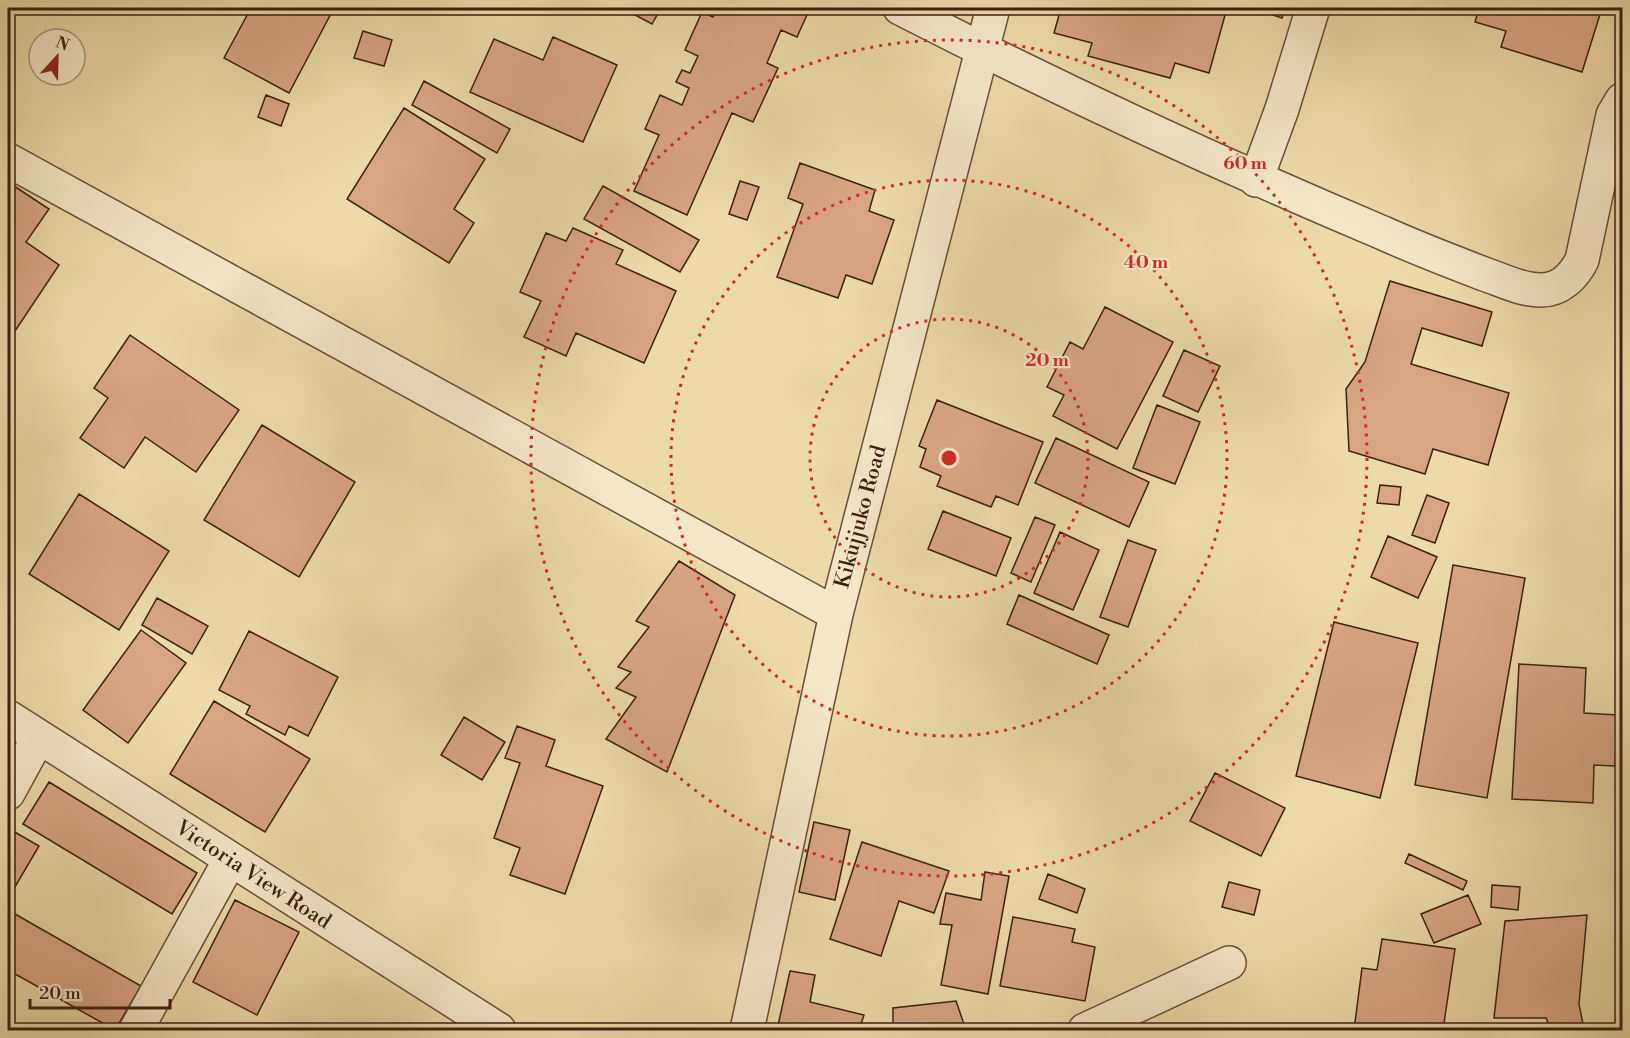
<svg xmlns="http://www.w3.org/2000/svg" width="1630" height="1038" font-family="'Libre Bodoni',serif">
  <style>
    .building { fill: #d8a583; stroke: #3c2010; stroke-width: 1.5 }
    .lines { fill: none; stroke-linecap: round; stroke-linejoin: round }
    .minor-casing { stroke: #684e36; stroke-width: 36 }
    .minor { stroke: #f3e7c6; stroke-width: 33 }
    .ring { fill: none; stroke: #d62828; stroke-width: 3; stroke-dasharray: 3 6 }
    .labels { text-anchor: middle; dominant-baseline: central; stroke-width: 4.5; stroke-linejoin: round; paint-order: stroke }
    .street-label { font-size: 21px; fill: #3c2010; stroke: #f3e7c6 }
    .centre { fill: #d62828; stroke: #f3e7c6; stroke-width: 3 }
    .ring-label { font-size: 18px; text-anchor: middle; font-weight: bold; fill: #d62828; stroke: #f3e7c6; stroke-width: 4.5; stroke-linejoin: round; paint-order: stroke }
  </style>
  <rect width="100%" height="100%" fill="#ecdaa8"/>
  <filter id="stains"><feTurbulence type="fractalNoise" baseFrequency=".00333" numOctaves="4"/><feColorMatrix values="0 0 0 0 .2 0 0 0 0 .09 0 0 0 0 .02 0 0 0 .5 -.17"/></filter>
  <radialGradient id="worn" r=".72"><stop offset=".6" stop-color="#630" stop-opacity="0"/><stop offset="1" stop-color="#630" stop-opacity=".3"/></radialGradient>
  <path class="building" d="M251,8H334L289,93L224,58Z
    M622,8H661L652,24Z
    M717,8H810L797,37L781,30L767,63L778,68L753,122L732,113L687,215L634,191L659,135L645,129L660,95L682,105L689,88L676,82L682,70L690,73L698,56L685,50L702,12L713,17Z
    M1061,8H1227L1209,73L1175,63L1170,78L1088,56L1092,43L1054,33Z
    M1252,8H1285L1282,18Z
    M1479,8H1602L1582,72L1501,47L1506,31L1475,22Z
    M363,31L392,40L384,66L354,58Z
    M553,37L617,65L583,142L470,92L494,39L543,60Z
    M424,81L510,129L497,153L412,105Z
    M266,95L289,104L281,126L258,117Z
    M404,108L485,159L454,209L474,223L449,263L347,199Z
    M800,163L875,190L869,211L894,220L872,284L846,275L838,298L777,277L803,204L788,198Z
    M740,181L759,187L747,220L729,214Z
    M8,182L49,209L26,242L59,265L13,334L8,331Z
    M603,186L699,240L680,272L584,219Z
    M573,228L623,250L616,264L676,291L644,363L576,333L566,356L524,337L541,301L520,292L546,233L566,241Z
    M1390,281L1492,312L1482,346L1422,328L1411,364L1509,393L1488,465L1433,449L1425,474L1349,451L1346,389L1365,362Z
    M1105,307L1173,342L1117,449L1053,416L1064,395L1047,387L1070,342L1083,349Z
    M130,335L239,410L196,472L145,437L124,468L80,438L108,398L94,388Z
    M1184,350L1220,366L1198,412L1163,396Z
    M937,400L1043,442L1018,505L996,496L991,507L937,486L941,476L920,467L926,449L919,446Z
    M1157,405L1200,422L1175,484L1133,468Z
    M262,425L355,482L299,577L204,520Z
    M1056,438L1149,482L1129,527L1035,483Z
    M1380,485L1401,487L1399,505L1377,503Z
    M79,494L169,551L119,630L29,574Z
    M1427,495L1449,503L1435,543L1412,535Z
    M943,511L1011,538L996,576L928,549Z
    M1035,517L1055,525L1031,582L1011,573Z
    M1060,532L1099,550L1073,610L1034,593Z
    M1388,536L1437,557L1418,598L1371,577Z
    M1128,540L1156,550L1128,627L1100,617Z
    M679,561L735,595L667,772L606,739L636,697L616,688L631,672L618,667L649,627L636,621Z
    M1453,565L1525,578L1487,798L1415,785Z
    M1019,595L1109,635L1097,664L1007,624Z
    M157,598L208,626L192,654L142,625Z
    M1334,622L1418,643L1380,798L1296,776Z
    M141,630L186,663L128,743L83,710Z
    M249,631L338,677L308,736L289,726L285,735L246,714L250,706L219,690Z
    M1519,664L1586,668L1584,713L1617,715L1615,766L1594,765L1593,803L1512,799Z
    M214,701L310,759L265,832L170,774Z
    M464,717L505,742L482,780L441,755Z
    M517,726L555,740L546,766L603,786L565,894L510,875L520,848L494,838L520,763L505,758Z
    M1215,773L1285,808L1261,856L1190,821Z
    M49,782L197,873L172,914L23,824Z
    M814,822L850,830L835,900L799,892Z
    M13,831L39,846L9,897L8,840Z
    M862,842L949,871L934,913L899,901L881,956L830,939Z
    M1409,854L1467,881L1463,890L1405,863Z
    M985,872L1009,876L988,994L941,985L952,925L940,924L946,893L981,900Z
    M1048,874L1085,889L1077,913L1039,899Z
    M1229,882L1260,890L1254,915L1222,907Z
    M1492,885L1520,887L1518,910L1491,907Z
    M1468,895L1481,924L1434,943L1421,914Z
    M235,900L299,932L257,1015L193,982Z
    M8,910L141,986L115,1030L8,970Z
    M1587,915L1579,1004L1584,1029L1551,1030L1546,1018H1494L1505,921Z
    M1013,917L1075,929L1072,942L1095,947L1085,1001L1000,986Z
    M1382,939L1455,949L1443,1030H1354L1362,968L1377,970Z
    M790,971L815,975L810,1002L864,1015L859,1030H777Z
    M956,1001L966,1030H893V1008Z"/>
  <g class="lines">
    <g class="minor-casing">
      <path id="minor" d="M900,8C1058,89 1219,164 1383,233C1416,248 1450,261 1484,274C1502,280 1521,290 1541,290C1560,290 1574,276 1582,260L1613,115L1622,100
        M8,160L836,614
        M1256,180L1282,109L1313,8
        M8,717L499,1030
        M8,793L38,738
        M136,1030L230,860
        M747,1030L836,614L993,8
        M1085,1030L1229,963"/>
    </g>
    <use href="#minor" class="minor"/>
  </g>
  <g class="ring">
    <circle cx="949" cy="458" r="139"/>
    <circle cx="949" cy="458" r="278"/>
    <circle cx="949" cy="458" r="418"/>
  </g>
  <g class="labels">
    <g class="street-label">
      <text transform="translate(861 517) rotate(-75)">Kikujjuko Road</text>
      <text transform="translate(253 875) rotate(33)">Victoria View Road</text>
    </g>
  </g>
  <circle cx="949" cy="458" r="9" class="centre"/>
  <g class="ring-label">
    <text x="1245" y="169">60 m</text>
    <text x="1146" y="268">40 m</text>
    <text x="1047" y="366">20 m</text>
  </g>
  <rect width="1630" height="1038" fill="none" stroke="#ecdaa8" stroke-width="30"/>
  <rect x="9" y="9" width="1612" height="1020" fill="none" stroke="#3c2010" stroke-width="3"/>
  <rect x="15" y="15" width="1600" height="1008" fill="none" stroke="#3c2010" stroke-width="1.5"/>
  <g transform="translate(57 57) rotate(22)"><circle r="28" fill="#f3e7c6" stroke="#aa977d" stroke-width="1.5"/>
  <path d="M0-4.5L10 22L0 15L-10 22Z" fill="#8f2418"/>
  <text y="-9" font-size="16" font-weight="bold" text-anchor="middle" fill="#3c2010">N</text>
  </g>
  <path d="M30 999v9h140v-9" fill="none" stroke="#3c2010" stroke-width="3"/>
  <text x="39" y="999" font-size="18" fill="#3c2010" stroke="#f3e7c6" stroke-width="4.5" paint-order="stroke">20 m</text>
  <rect width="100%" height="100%" filter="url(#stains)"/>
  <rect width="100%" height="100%" fill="url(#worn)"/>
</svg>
